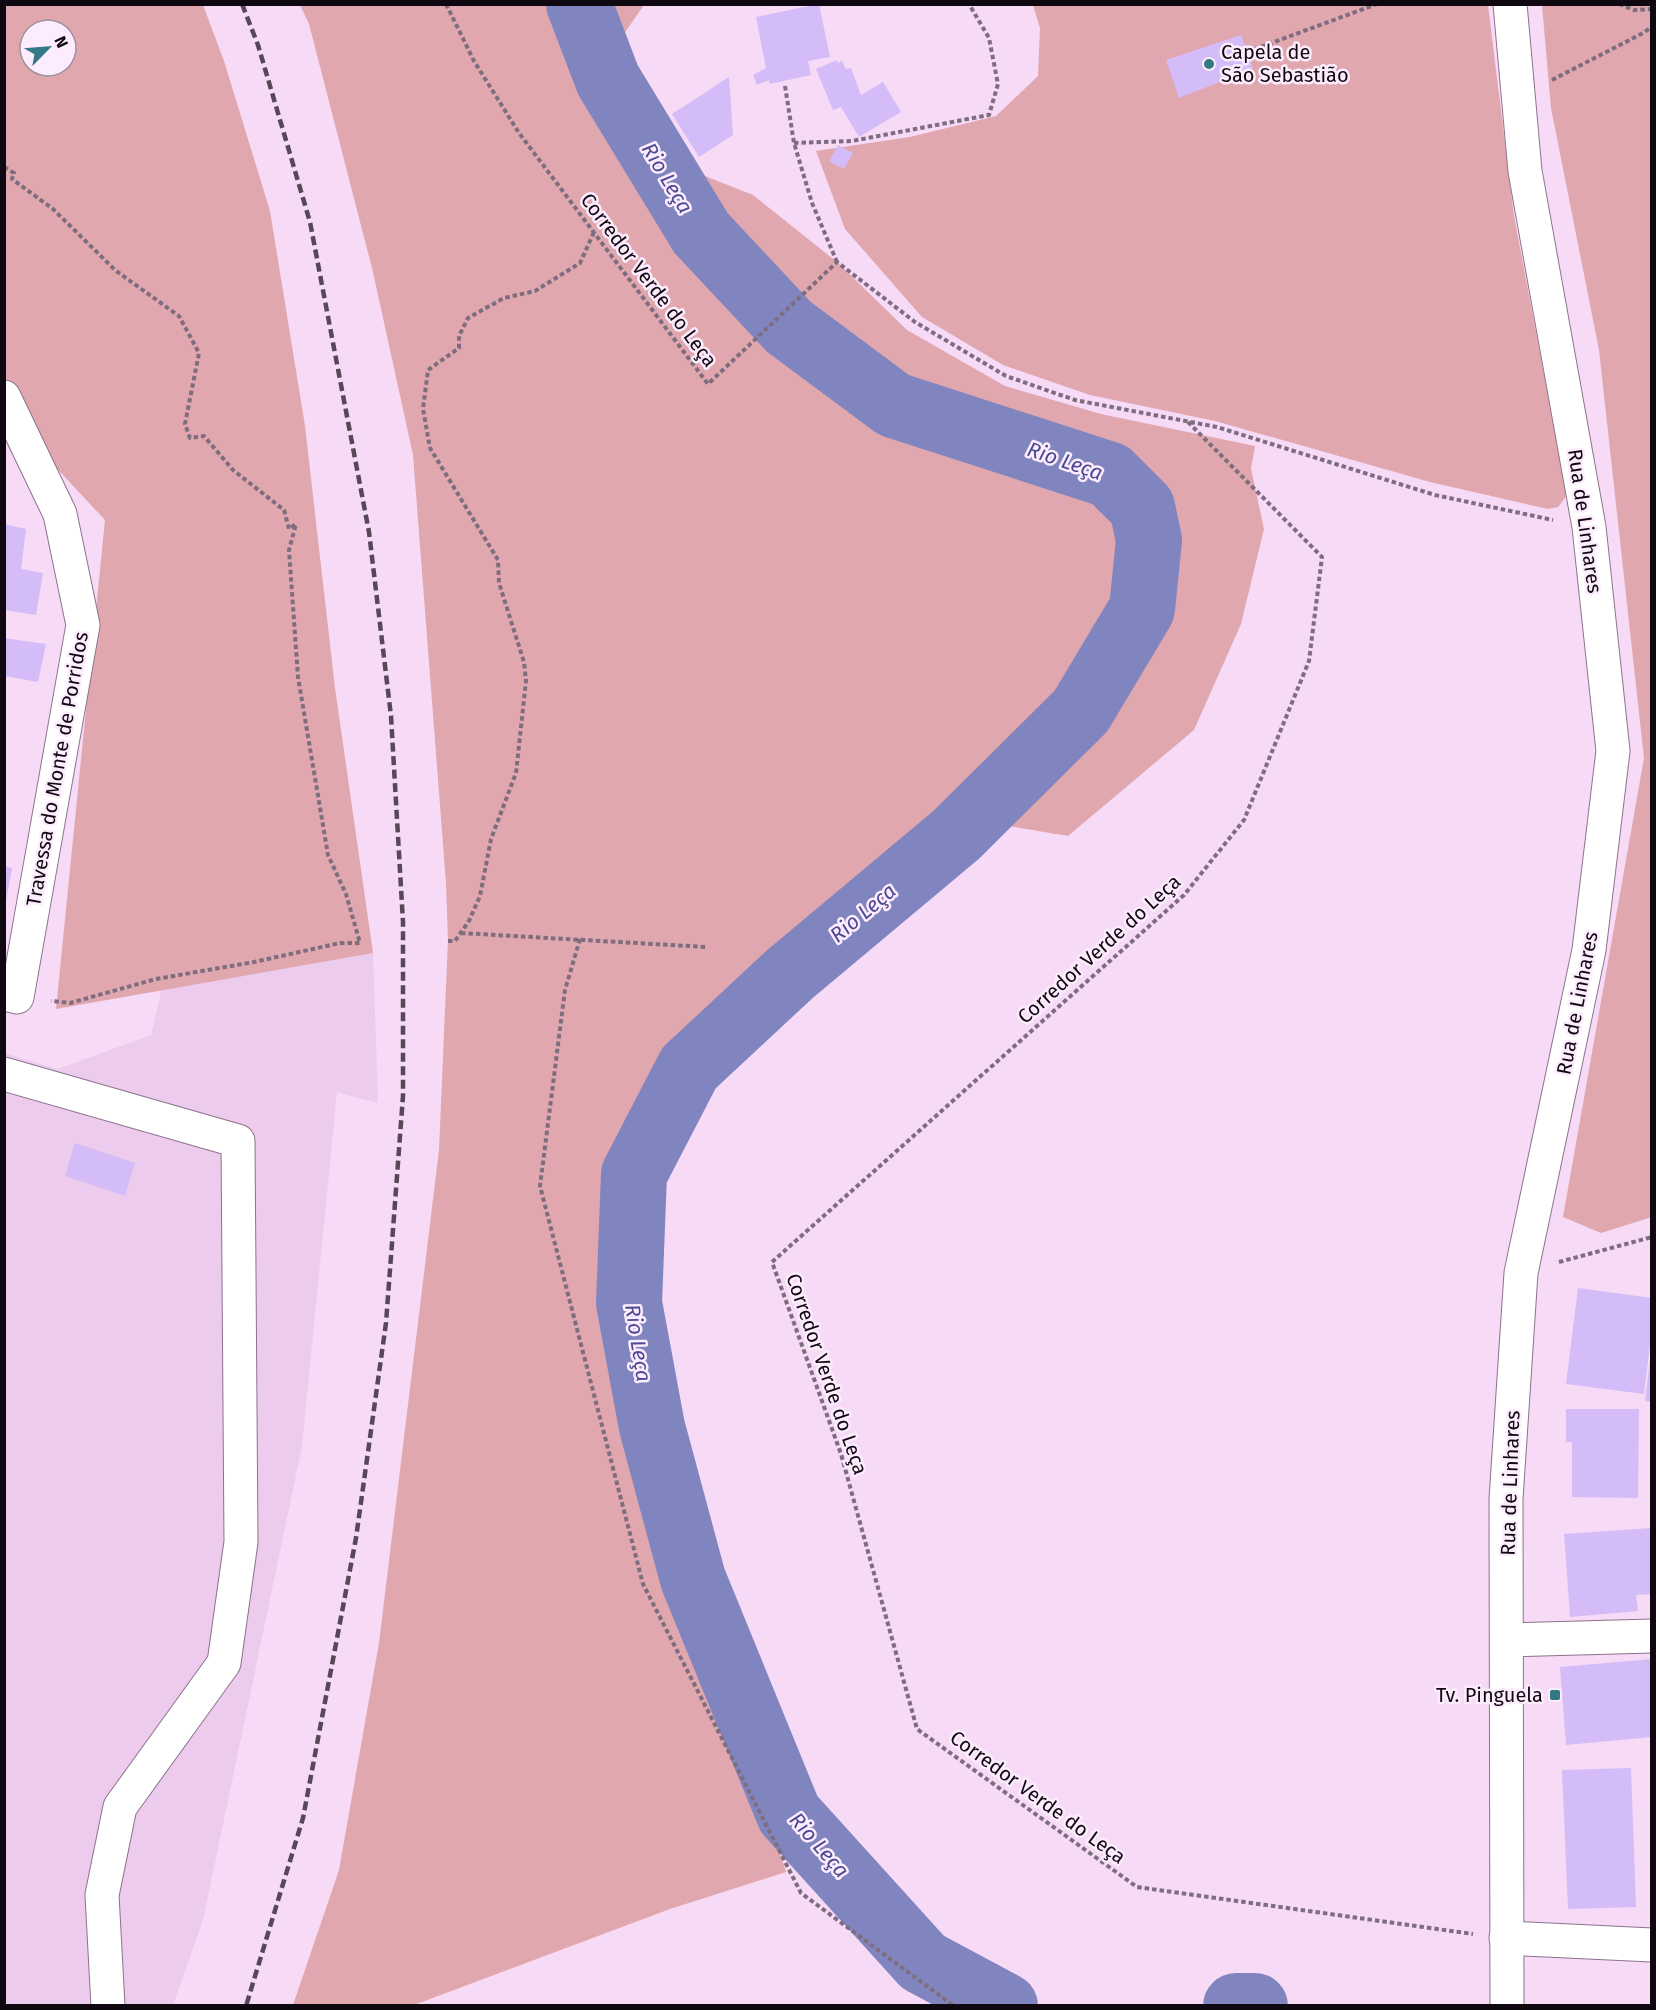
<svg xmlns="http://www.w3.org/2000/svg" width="1656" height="2010" font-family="'Fira Sans',sans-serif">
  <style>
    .built { fill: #eccbed }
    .green { fill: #e1a7ae; fill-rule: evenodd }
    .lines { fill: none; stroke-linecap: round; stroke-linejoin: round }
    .river { stroke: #8084bf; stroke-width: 66 }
    .building { fill: #d4bcf9 }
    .minor-casing { stroke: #8c738c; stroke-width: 35 }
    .major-casing { stroke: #8c738c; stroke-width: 35 }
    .path { stroke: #7e6d7f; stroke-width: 4; stroke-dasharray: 4.5 3; stroke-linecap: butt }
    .minor { stroke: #fff; stroke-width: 33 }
    .major { stroke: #fff; stroke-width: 33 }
    .rail { stroke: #564857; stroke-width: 4.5; stroke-dasharray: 9 4.5; stroke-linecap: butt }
    .poi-dot { fill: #327885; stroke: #fcecfd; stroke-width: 2 }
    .labels { text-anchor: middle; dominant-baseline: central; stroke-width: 5; stroke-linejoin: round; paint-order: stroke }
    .poi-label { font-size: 20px; fill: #100811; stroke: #fcecfd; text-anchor: start }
    .street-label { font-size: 20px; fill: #100811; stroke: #fcecfd }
    .water-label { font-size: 21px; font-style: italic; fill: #4a4a94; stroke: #fcecfd }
  </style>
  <rect width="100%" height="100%" fill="#f6daf6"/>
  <path class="built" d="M373,953L378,1103L337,1092L302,1446L203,1920L173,2005H5L4,1053L58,1069L151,1035L162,988Z"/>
  <path class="green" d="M5,5H203L224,61L270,211L305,426L335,688L373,953L56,1009L105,520L5,413ZM30,30H66V66H30Z
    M300,5H644L621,38L695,172L753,195L837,262L907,330L1005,386L1101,414L1255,446L1251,469L1264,529L1241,624L1194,730L1068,836L938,814L707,1009L636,1099L604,1227L620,1340L669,1576L770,1821L786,1872L670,1909L414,2005H293L339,1870L379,1643L439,1150L448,941L446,883L413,455L373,272L309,24Z
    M1033,5H1488L1514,216L1567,495L1558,507L1548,509L1430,482L1215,421L1090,395L1003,365L922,317L845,229L816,151L910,137L996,116L1038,76L1040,28Z
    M1542,5H1652V1217L1601,1233L1563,1217L1644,758L1599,350L1551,108Z"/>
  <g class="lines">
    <path class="river" d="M579,4L608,80L701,233L789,327L894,405L1110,475L1142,507L1149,540L1142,609L1081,711L956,835L790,974L689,1068L634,1174L629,1303L652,1427L693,1579L789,1814L923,1962L1005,2006
      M1236,2006H1255"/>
  </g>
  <path class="building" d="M819,4L830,57L808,61L811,75L770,84L769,80L757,85L753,75L766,68L756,17Z
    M1241,35L1253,69L1179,98L1166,60Z
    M837,60V63L842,61L846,69L851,68L861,95L883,82L901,112L859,137L841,107L833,110L816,69Z
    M729,77L733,135L699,157L672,114Z
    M838,145L853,153L844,169L829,161Z
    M4,524L26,529L21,569L43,573L36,615L4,610Z
    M4,638L46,644L38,682L4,676Z
    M4,866L12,868L6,901L4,900Z
    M75,1143L135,1163L125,1196L65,1176Z
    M1578,1288L1652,1298V1328L1644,1394L1566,1384Z
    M1650,1360H1652V1402L1645,1401Z
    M1566,1409H1639L1638,1498L1572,1497V1442H1566Z
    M1652,1528V1594L1636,1595L1638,1611L1570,1617L1564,1534Z
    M1652,1659V1737L1566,1745L1560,1667Z
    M1631,1768L1636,1907L1568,1909L1562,1770Z"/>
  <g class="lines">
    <g class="minor-casing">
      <path id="minor" d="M4,397L60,514L83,625L17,997L4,994
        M4,1074L238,1141L241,1542L224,1663L120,1807L102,1895L108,2006
        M1507,1640L1652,1636
        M1506,1938L1652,1945"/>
    </g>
    <g class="major-casing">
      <path id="major" d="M1507,2006L1506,1499L1521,1273L1589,950L1613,751L1589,527L1525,171L1510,4"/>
    </g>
    <path class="path" d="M446,4L474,61L519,133L708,384L837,262L915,322L1006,376L1075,400L1217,427L1435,495L1553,520
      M1619,4L1634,10L1652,9
      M1247,52L1377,4
      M1552,80L1645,32L1652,26
      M785,86L794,143L812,203L837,262
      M794,143L852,141L989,115L998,84L989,38L969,4
      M4,167L14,173L12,179L53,209L115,270L179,316L199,353L185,424L190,438L204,436L233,470L284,510L289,529L296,524L289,550L298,677L328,855L346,894L360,943H340L254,962L156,979L70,1003L51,1001
      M1188,422L1322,557L1309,661L1244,820L1184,895L772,1262L841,1454L917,1729L1137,1887L1473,1934
      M461,933L706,947
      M580,939L565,990L540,1186L643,1584L801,1893L954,2006
      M448,941H455L469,921L480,896L491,839L516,773L526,681L524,662L499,583L498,560L430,448L423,409L428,370L459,348V336L468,318L504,298L535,291L580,263L594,232
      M1559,1262L1652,1237"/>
    <use href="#minor" class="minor"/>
    <use href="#major" class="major"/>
    <path class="rail" d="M242,4L258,45L310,222L369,532L391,716L403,922V1096L386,1323L356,1538L303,1818L246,2006"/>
  </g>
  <g class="poi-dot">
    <circle cx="1209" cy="64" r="6"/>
    <rect x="1549" y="1689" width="12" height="12" rx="3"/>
  </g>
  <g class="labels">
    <g class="poi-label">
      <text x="1221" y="52">Capela de<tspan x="1221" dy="23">São Sebastião</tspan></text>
      <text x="1543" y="1695" text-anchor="end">Tv. Pinguela</text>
    </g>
    <g class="street-label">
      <text transform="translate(649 280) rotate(53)">Corredor Verde do Leça</text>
      <text transform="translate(1585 521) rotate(82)">Rua de Linhares</text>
      <text transform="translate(57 769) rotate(-80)">Travessa do Monte de Porridos</text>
      <text transform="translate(1099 949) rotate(-42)">Corredor Verde do Leça</text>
      <text transform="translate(1577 1003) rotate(-79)">Rua de Linhares</text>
      <text transform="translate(827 1374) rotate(71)">Corredor Verde do Leça</text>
      <text transform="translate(1510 1483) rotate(-88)">Rua de Linhares</text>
      <text transform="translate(1038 1797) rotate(36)">Corredor Verde do Leça</text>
    </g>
    <g class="water-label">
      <text transform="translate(667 178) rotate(59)">Rio Leça</text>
      <text transform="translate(1065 461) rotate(19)">Rio Leça</text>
      <text transform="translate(863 913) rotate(-40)">Rio Leça</text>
      <text transform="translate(638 1343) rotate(81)">Rio Leça</text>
      <text transform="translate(819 1845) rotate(49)">Rio Leça</text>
    </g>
  </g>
  <rect width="1656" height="2010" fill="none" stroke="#100811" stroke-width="12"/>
  <g transform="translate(48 48) rotate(65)"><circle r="28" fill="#fcecfd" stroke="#9e919f" stroke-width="1.5"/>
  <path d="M0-4.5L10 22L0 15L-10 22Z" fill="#327885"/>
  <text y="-9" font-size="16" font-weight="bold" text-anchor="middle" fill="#100811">N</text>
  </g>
</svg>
